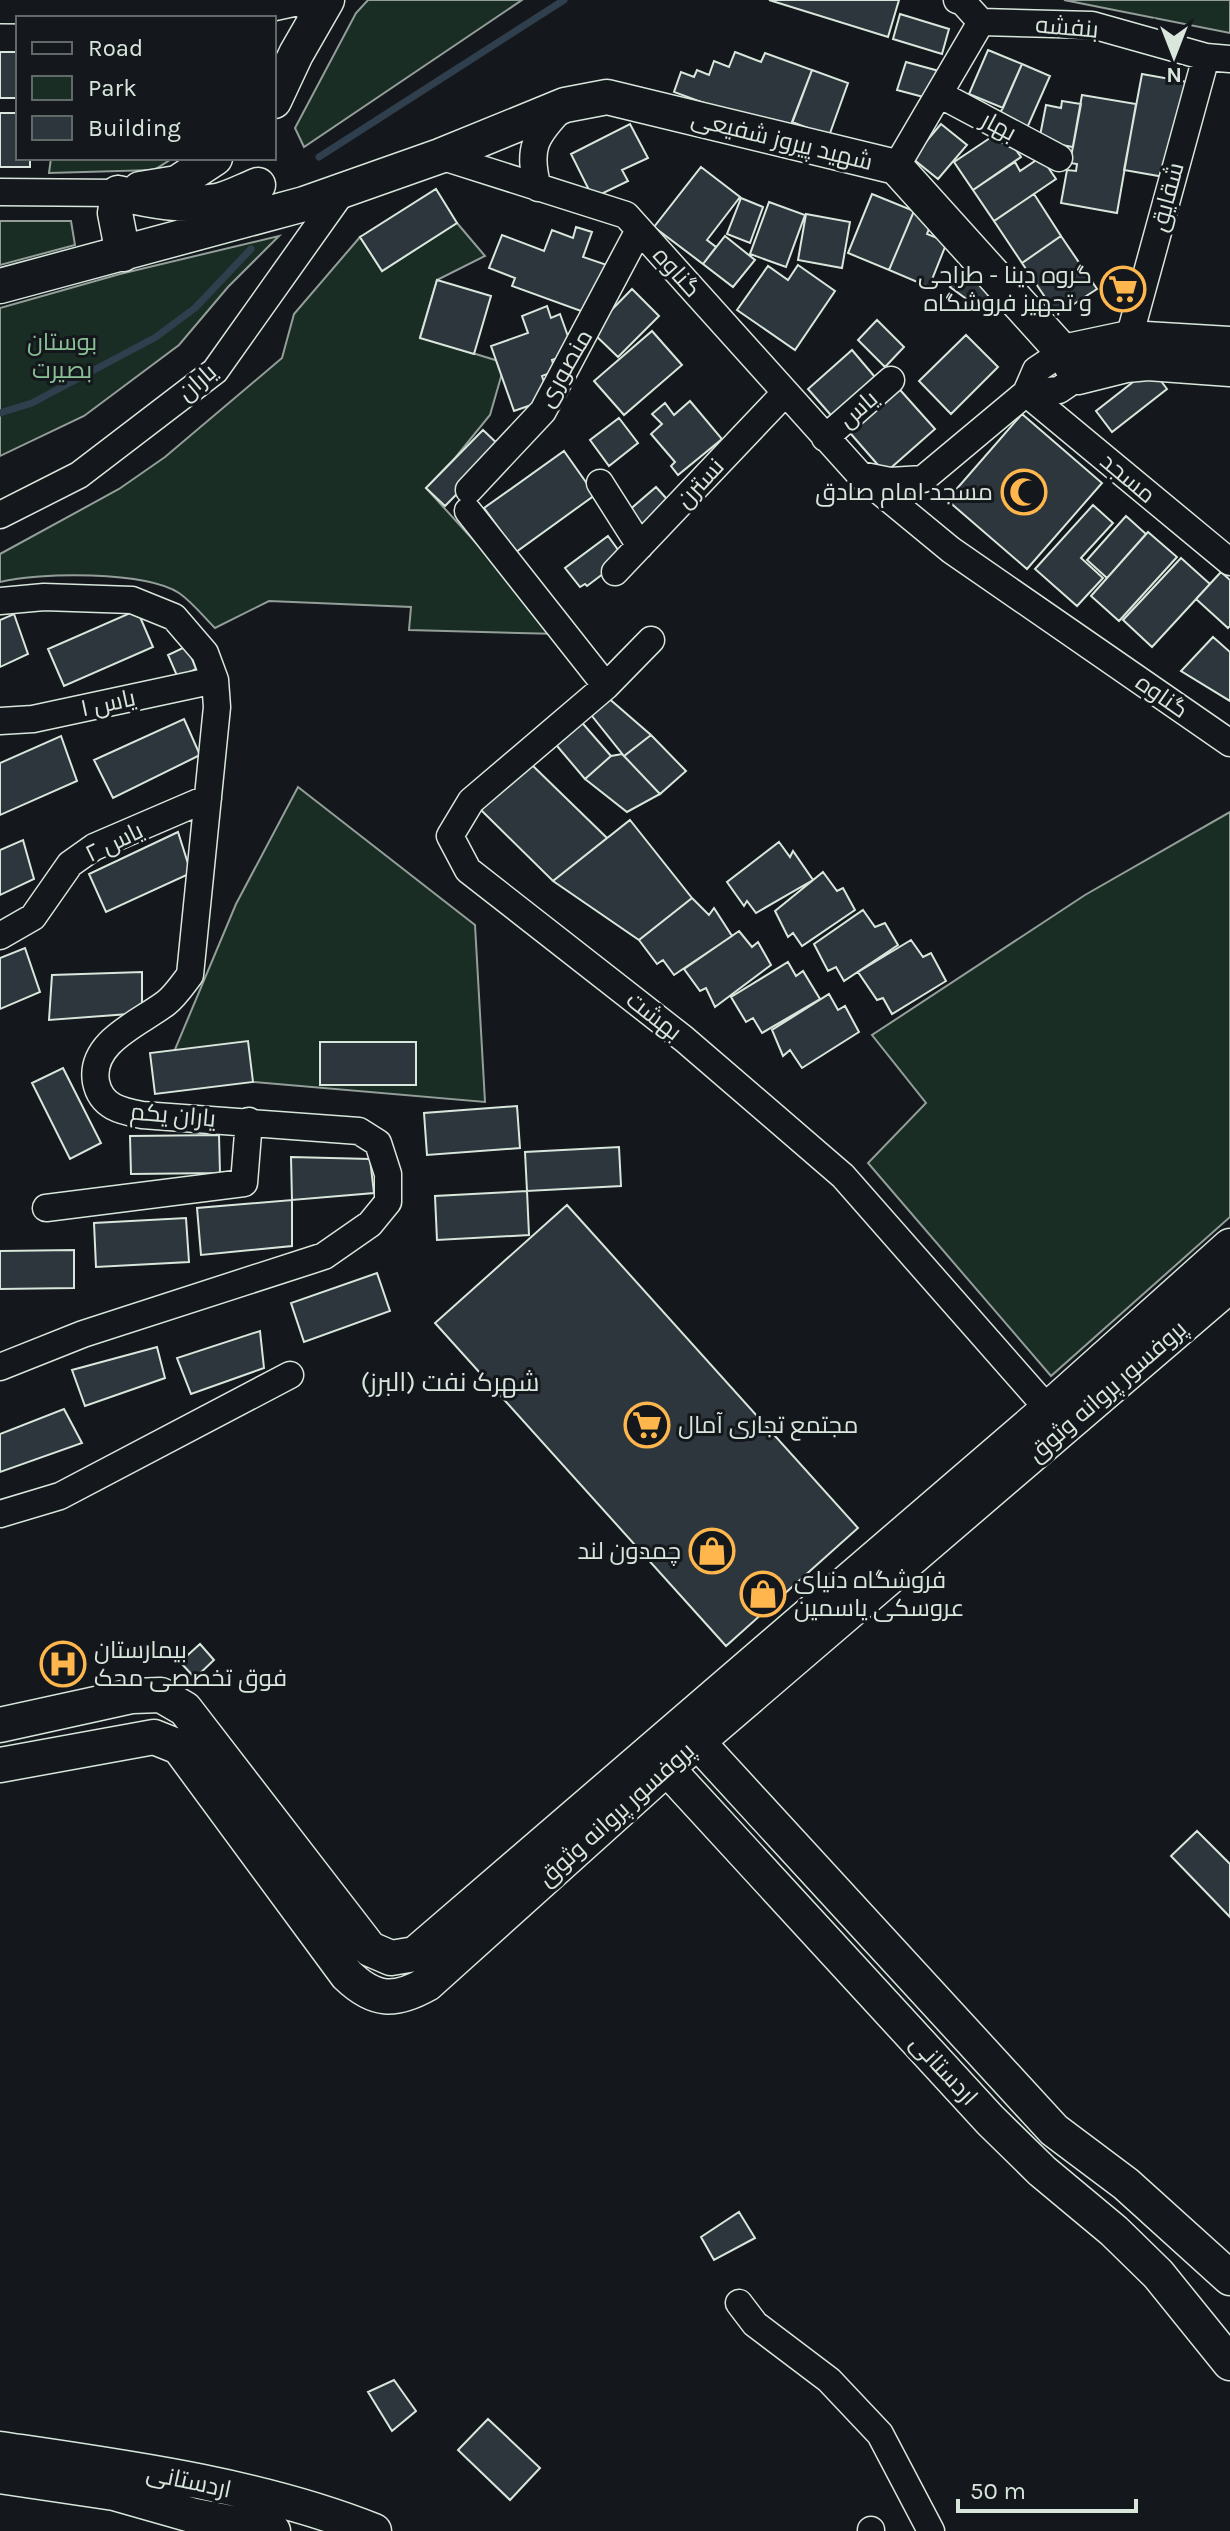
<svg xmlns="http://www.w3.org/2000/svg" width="1230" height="2531" font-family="Karla,Cairo,sans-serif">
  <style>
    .green { fill: #1a2d24; stroke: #939e99; stroke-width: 2 }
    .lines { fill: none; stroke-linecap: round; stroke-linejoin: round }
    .stream { stroke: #2f3f4d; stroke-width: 7 }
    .building { fill: #2c363c; stroke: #d8e6dc; stroke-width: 2 }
    .minor-casing { stroke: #d8e6dc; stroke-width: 29 }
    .major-casing { stroke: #d8e6dc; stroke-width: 37 }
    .minor { stroke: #14181c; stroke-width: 26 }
    .major { stroke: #14181c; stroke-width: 34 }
    .labels { text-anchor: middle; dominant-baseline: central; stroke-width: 6; stroke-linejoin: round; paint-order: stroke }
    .street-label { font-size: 24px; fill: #d8e6dc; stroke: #14181c }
    .poi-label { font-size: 24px; fill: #d8e6dc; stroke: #14181c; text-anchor: end }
    .park-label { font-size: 24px; fill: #8ac095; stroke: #14181c }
    .neighbourhood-label { font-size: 26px; fill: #d8e6dc; stroke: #14181c }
  </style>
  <rect width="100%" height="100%" fill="#14181c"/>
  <path class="green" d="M368,0H522L304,147L295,128L356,13Z
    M1064,0H1230V33Z
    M51,158H173L154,170L49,173Z
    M0,221H71L75,245L0,265Z
    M457,223L485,256L437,280L420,337L505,363L490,415L455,458L426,488L559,634L409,630L411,607L269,601L215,628C204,617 192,602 179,593C145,571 39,572 0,582V554L119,489L165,457L282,358L294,314L360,237L382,271Z
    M279,236L228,287L179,345L84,416L0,456V308L120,274Z
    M298,787L475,925L485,1102L253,1082L163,1078L236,904Z
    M1230,812V1217L1051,1376L868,1163L926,1103L872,1035L1085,895Z"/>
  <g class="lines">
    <path class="stream" d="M319,157L564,0
      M0,413L32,403L156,337L195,308L251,249"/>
  </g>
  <path class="building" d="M769,0H899L888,37Z
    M900,14L949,29L942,54L893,39Z
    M988,50L1022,64L1003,108L969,94Z
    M0,52H18V98H0Z
    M735,52L761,62L765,53L812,70L788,134L674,92L681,72L694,77L697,70L709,75L714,61L729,67Z
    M906,62L939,71L931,99L897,90Z
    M1022,64L1050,76L1027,128L999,116Z
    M812,70L848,83L829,136L792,122Z
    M1142,74L1187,82L1170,178L1124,170Z
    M1082,95L1136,104L1117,213L1061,203L1067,170L1076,171L1077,164L1070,163Z
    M1062,101L1081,104L1073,147L1039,141L1046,105L1061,108Z
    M0,113H18V158H30V167H0Z
    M630,124L648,158L622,170L628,181L593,198L571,154Z
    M941,124L967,145L938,179L912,158Z
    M1002,130L1021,157L973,190L954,162Z
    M1041,157L1056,179L994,221L973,190L1015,162L1020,171Z
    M701,167L740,197L707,240L716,247L703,264L654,227Z
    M436,189L457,223L382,271L360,237Z
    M872,194L914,211L889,270L848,253Z
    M1034,194L1061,236L1022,263L994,221Z
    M741,198L763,207L750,243L727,234Z
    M769,202L805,215L786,267L750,254Z
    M914,211L933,219L927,234L947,242L929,287L889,270Z
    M806,214L850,222L842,268L798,260Z
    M576,227L592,232L583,257L610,266L592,315L512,286L515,278L489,268L502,235L544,251L552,230L573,238Z
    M725,236L755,260L733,287L703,264Z
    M1061,236L1097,289L1057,315L1022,263Z
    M798,265L835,291L795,350L737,310L768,266L788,280Z
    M966,265L995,286L979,308L950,287Z
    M437,280L491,296L474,354L420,338Z
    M632,289L659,316L618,357L591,331Z
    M547,306L551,318L560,314L574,353L552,360L555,371L542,376L548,394L537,403L514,411L491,346L528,333L522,316Z
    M877,320L904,347L885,367L858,340Z
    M652,331L682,365L624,415L594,381Z
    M966,335L998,367L951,414L919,381Z
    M852,350L880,383L836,421L808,389Z
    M1151,368L1167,389L1112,432L1096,411Z
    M893,382L935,429L885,473L844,426Z
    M690,401L722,439L678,475L671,466L675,462L651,434L662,424L652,414L665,403L674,415Z
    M1022,414L1102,483L1027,569L947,500Z
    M619,418L638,443L609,466L590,440Z
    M483,430L502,448L445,506L426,488Z
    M564,451L595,495L516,552L484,508Z
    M656,487L675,508L645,533L627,512Z
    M1093,505L1113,523L1081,558L1103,578L1077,606L1035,569Z
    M1126,516L1146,534L1107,578L1087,560Z
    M1148,532L1177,557L1119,621L1091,596Z
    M608,536L624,558L587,586L585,584L580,587L565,568Z
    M1181,558L1210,584L1152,647L1123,620Z
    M1221,572L1230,580V626L1228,628L1196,599Z
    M137,610L153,647L64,686L48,649Z
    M14,614L28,654L0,667V620Z
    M1213,637L1230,652V701L1181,671Z
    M187,646L196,669L178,678L168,655Z
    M606,696L651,735L624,756L588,711Z
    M578,718L611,756L585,779L552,740Z
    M184,719L200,755L113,798L94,760Z
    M651,735L686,771L660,794L624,756Z
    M61,736L77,781L0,815V763Z
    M622,754L660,794L627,812L585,779L611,756Z
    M531,764L607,838L553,881L480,809Z
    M630,820L692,898L639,940L553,881Z
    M178,832L191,873L106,912L89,874Z
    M23,840L34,879L0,895V850Z
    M779,842L790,857L793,851L813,880L756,913L747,901L744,906L727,882Z
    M823,872L837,891L843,888L855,910L802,946L793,933L788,937L775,911Z
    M692,898L709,915L714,908L732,936L674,975L663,960L657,964L639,940Z
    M863,910L875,927L885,923L898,945L844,981L836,967L828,971L814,944Z
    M739,931L752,947L758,942L771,965L715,1007L706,988L700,991L684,969Z
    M911,940L923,957L931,953L946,981L892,1014L883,998L877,1000L858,972Z
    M25,948L40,992L0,1009V958Z
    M788,962L796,976L803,971L820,999L762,1033L753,1018L746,1022L731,997Z
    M142,972V1013L49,1020L52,975Z
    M829,994L838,1010L845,1006L859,1032L802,1068L790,1050L783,1056L772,1030Z
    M248,1041L253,1082L155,1094L150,1053Z
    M320,1042H416V1085H320Z
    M63,1068L101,1143L70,1159L32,1083Z
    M517,1106L520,1148L427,1155L424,1113Z
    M219,1135L220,1173L131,1174L130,1136Z
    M619,1147L621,1186L527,1191L525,1152Z
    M291,1157L370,1159L374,1193L292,1200Z
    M527,1191L529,1235L437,1240L435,1196Z
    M292,1200V1246L201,1255L197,1208Z
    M567,1205L858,1528L726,1646L435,1323Z
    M186,1218L189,1262L96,1267L94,1223Z
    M74,1250V1288L0,1289V1251Z
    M377,1273L390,1311L304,1342L291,1303Z
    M260,1331L264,1368L191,1394L177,1358Z
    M157,1347L165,1378L85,1406L72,1370Z
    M64,1409L82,1443L0,1472V1434Z
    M200,1644L214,1660L195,1678L180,1662Z
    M1197,1831L1230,1864V1917L1171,1856Z
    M739,2212L755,2238L714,2260L701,2237Z
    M394,2380L416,2411L392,2431L368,2392Z
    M488,2419L540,2468L510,2500L458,2450Z"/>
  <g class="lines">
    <g class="minor-casing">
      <path id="minor" d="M957,0L963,2L981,22L1092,25L1206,57L1230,59
        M0,10L252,12L298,2L318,13
        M939,94L1059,158
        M440,156L626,215L860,475L951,550L1230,743
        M896,167L981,22
        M538,188C527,148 535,136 563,107
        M0,192L118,193
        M1129,338L1206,57
        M1026,393L1230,562
        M1026,393L1059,390L1078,377
        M825,438L891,380
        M860,475L890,481L923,479L1026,393L1036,370L1063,352
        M600,483L640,546
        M469,490L543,411L639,230
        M468,511L606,686
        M0,515L79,475L215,371L342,192
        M615,572L785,393
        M0,601L44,597L132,600L174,617L205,653L215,680L217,707L190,975C183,984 175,996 166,1003C140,1023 89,1042 96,1082C101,1107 121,1111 142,1115L359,1131L378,1143L388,1174V1202L370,1224L324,1256L83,1334L0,1367
        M651,640L606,686L471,801L450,836L468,870L684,1039L843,1176L1048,1409
        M0,721L33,719L215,680
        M0,936L33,917L70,864L94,847L208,798
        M46,1208L244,1183L249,1121
        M0,1514L60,1496L290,1375
        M739,2303L755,2324L829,2380L880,2434L931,2531
        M871,2531V2530"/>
    </g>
    <g class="major-casing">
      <path id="major" d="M274,101L296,54L327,0
        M140,189L177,183L215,158
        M118,193C151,201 183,207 217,201C231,198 245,190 258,185
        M118,193L115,213L123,254
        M0,286L304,204L440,156L565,105L607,97L896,167L1063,352L1078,377L1126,365L1148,363L1230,369
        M1063,352L1129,338L1230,344
        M0,1725L132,1696L161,1695L185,1709L370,1949L391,1958L415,1954L1048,1409L1230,1246
        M682,1725L1054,2130L1126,2184L1230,2278
        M651,1751L990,2120L1042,2171L1114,2231L1158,2274L1230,2363
        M0,1765L154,1737L179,1747L347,1975C375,2002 395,2002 427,1984L667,1768L1230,1285
        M0,2449C123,2467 259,2485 374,2531
        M0,2476L114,2493L195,2516L273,2531"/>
    </g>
    <use href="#minor" class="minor"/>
    <use href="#major" class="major"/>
  </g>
  <defs>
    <g id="supermarket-ring" transform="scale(2.3)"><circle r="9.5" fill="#14181c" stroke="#ffb74d" stroke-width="1.5"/><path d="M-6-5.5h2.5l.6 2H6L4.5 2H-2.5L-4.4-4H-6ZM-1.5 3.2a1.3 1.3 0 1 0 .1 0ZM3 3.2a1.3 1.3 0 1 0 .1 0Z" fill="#ffb74d"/></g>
    <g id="mosque-ring" transform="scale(2.3)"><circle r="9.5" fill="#14181c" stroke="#ffb74d" stroke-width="1.5"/><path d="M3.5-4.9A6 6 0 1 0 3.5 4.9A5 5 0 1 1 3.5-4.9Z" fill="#ffb74d"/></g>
    <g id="shop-ring" transform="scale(2.3)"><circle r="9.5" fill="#14181c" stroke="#ffb74d" stroke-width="1.5"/><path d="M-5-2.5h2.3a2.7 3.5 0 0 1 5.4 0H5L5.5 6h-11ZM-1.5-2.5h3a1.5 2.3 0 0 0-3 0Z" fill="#ffb74d"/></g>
    <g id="hospital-ring" transform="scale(2.3)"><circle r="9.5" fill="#14181c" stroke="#ffb74d" stroke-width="1.5"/><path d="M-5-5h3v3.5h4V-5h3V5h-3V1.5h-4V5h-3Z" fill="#ffb74d"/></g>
  </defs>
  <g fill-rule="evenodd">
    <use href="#supermarket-ring" x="1123" y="289"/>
    <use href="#mosque-ring" x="1024" y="492"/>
    <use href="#supermarket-ring" x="647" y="1425"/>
    <use href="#shop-ring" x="712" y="1551"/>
    <use href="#shop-ring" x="763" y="1594"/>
    <use href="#hospital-ring" x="63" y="1664"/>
  </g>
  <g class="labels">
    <g class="street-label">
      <text transform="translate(1067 27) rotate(5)">بنفشه</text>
      <text transform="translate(999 126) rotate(28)">بهار</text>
      <text transform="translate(782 140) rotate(14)">شهید پیروز شفیعی</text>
      <text transform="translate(1167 197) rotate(-75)">شقایق</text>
      <text transform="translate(677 272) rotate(48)">گناوه</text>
      <text transform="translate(565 368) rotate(-60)">منصوری</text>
      <text transform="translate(197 382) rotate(-41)">یاران</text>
      <text transform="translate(858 409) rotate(-41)">یاس</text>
      <text transform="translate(1128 478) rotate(40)">مسجد</text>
      <text transform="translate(700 483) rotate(-47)">نسترن</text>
      <text transform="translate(1162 696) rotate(35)">گناوه</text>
      <text transform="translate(108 703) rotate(-12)">یاس ۱</text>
      <text transform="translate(114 842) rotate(-26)">یاس ۲</text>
      <text transform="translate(654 1016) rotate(38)">بهشت</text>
      <text transform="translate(173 1115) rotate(5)">یاران یکم</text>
      <text transform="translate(1107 1391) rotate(-41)">پروفسور پروانه وثوق</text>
      <text transform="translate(616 1814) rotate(-42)">پروفسور پروانه وثوق</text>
      <text transform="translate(944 2070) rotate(47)">اردستانی</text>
      <text transform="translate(189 2481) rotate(12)">اردستانی</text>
    </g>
    <g class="poi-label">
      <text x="1092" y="275">گروه دینا - طراحی<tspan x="1092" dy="28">و تجهیز فروشگاه</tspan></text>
      <text x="993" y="492">مسجد امام صادق</text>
      <text x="678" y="1425" text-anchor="start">مجتمع تجاری آمال</text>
      <text x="681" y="1551">چمدون لند</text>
      <text x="794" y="1580" text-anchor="start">فروشگاه دنیای<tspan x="794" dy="28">عروسکی یاسمین</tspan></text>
      <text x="94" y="1650" text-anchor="start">بیمارستان<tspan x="94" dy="28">فوق تخصصی محک</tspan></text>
    </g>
    <g class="park-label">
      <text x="62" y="342">بوستان<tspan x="62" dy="28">بصیرت</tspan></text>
    </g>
    <g class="neighbourhood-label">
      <text x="450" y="1382">شهرک نفت (البرز)</text>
    </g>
  </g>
  <rect x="16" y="16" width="260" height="144" fill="#14181c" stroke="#626a69" stroke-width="2"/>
  <rect x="32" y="42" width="40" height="12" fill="#14181c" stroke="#626a69" stroke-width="2"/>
  <text x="88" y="56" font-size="24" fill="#d8e6dc">Road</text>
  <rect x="32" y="76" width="40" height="24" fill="#1a2d24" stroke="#626a69" stroke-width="2"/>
  <text x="88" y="96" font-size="24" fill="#d8e6dc">Park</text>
  <rect x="32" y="116" width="40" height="24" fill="#2c363c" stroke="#626a69" stroke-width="2"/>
  <text x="88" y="136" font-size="24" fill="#d8e6dc">Building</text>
  <g transform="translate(1174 56) rotate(180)" stroke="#14181c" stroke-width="6" paint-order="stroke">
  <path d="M0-6L14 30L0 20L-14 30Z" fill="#d8e6dc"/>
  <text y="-12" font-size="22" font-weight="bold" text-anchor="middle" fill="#d8e6dc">N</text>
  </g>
  <path d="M958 2499v12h178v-12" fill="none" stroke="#d8e6dc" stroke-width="4"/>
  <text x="970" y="2499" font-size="24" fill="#d8e6dc" stroke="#14181c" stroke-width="6" paint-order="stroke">50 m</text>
</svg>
